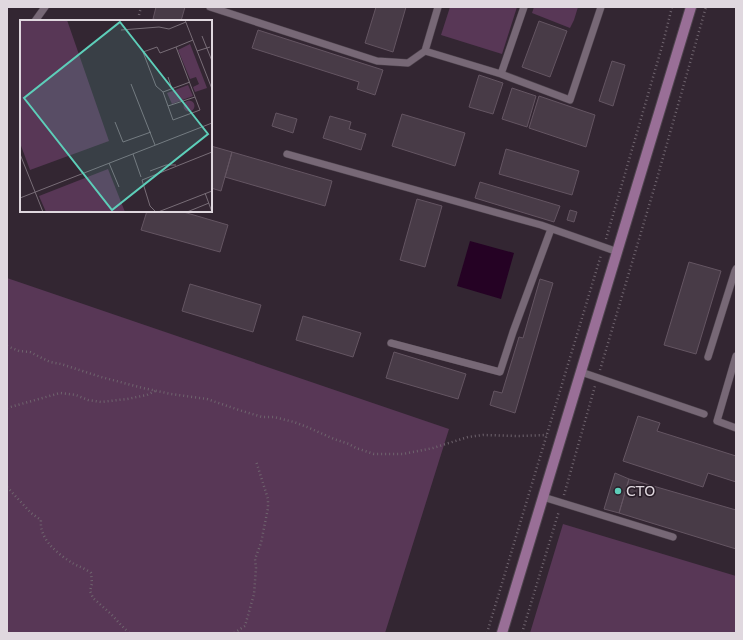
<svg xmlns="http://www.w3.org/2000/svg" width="743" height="640" font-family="'DejaVu Sans',sans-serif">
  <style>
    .green { fill: #583756 }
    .water { fill: #250224 }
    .building { fill: #483b47; stroke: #645562 }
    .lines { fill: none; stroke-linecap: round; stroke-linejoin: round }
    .service-casing { stroke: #4e434d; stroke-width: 8 }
    .secondary-casing { stroke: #4e434d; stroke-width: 12 }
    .path { stroke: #6f646e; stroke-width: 2.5; stroke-dasharray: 1 3; stroke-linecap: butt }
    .service { stroke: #776876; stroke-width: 7 }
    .secondary { stroke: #996f97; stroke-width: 10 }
    .poi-dot { fill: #5dceb9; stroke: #291d28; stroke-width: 1.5 }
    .labels { text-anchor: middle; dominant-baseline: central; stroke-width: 3.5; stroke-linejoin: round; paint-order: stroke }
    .poi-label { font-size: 14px; fill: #e0d8df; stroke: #291d28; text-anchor: start }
    .inset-road { fill: none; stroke: #786d77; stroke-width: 1 }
    .view { fill: #5dceb9; fill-opacity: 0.15; stroke: #5dceb9; stroke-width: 2 }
    .inset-edge { fill: none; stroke: #e0d8df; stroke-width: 2 }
  </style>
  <rect width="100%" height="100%" fill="#332632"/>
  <path class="green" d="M450,7H517L502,54L441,35Z
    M534,7H578L574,20L570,28L532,13Z
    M7,278L449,429L385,633H7Z
    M563,524L736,576V633H530Z"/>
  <path class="water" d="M470,241L514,253L501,299L457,286Z"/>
  <path class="building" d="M156,7H185L181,21H162L153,19Z
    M376,7H406L393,52L365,43Z
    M539,21L567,31L550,77L522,67Z
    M258,30L383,70L375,95L357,89L359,82L252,48Z
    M612,61L625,65L613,106L599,101Z
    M479,75L503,83L493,114L469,107Z
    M512,88L536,96L527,127L502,119Z
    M539,96L595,115L586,147L529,128Z
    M276,113L297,119L293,133L272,126Z
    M402,114L465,133L455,166L392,146Z
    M330,116L351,122L349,129L366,134L361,150L323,138Z
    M211,146L232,152L221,191L211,188Z
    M506,149L579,171L572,195L499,174Z
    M232,152L332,181L325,206L225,177Z
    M480,182L560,206L554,222L475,198Z
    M417,199L442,206L425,267L400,260Z
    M570,210L577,212L574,222L567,220Z
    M147,211H180L228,225L220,252L141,230Z
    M689,262L721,271L696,354L664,345Z
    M540,279L553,283L515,413L490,405L494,391L502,393L519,337L523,338Z
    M190,284L261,305L253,332L182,311Z
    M303,316L361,333L353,357L296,340Z
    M394,352L466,374L458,399L386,378Z
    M638,416L660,423L657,431L736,456V482L708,473L703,487L623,461Z
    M615,473L629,479L619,513L604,509Z
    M629,479L736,510V549L619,513Z"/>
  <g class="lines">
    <g class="service-casing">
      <path id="service" d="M210,7L377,61L408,63L425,51
        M438,7L425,51L501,74L524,7
        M35,21L45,7
        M501,74L570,100L601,7
        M287,154L541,225L618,252
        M391,343L500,372L513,332L551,229
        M736,356L717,421L736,428
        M708,357L735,271L736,269
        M581,372L704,414
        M543,497L673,537"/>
    </g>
    <g class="secondary-casing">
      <path id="secondary" d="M502,633L691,7"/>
    </g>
    <path class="path" d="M139,15L141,7
      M606,239L663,43L672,7
      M7,346L19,351L30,352L50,362L61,364L101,377L143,388L171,394L207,399L239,410L262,417H274L294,422L307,427L334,439L349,444L356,448L374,454H403L433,448L468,437L483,435L519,436L547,435
      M600,370L654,189L706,7
      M7,408L60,393L76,395L88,400L101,402L127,399L147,395L155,391
      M7,487L31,513L41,520C39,540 59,555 74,564C80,567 86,569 91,573L92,583L90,591L93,598L111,614L121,625L129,633
      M564,495L595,386
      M234,633L245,626L254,594L256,568L255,559L261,543L268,508V499L256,461
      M487,633L601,255
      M522,633L559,511"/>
    <use href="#service" class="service"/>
    <use href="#secondary" class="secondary"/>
  </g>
  <circle class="poi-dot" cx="618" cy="491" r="4"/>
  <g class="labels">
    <g class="poi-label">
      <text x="626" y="491">СТО</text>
    </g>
  </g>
  <g transform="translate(20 20)">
    <rect width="192" height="192" fill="#332632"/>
    <path d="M0,0H47L89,121L10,150L0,123ZM170,24L187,68L175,72L173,67L179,64L176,57L170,59L158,30ZM168,65L173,76L152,84L147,73ZM163.5 86a5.5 5.5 0 1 1 11 0a5.5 5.5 0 1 1-11 0ZM88,149L105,192H26L19,176Z" fill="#583756"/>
    <path class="inset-road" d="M165,0L192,69M101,10L139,7L149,9L166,2M182,16L192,41M177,31L190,27M148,57L152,69M170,62L143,72L148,86L175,77M111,64L135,125M143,72L136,66L123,32L137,27L140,33L156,27M148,86L153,100L180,90L156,27L173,20M95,102L103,122L131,112M0,134L23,192M113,134L121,157M89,143L99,167M130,151L146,145H156M185,173L192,192M0,178L192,103M136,192L130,186L122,160L192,132M138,192L192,171M167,192L189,183"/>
    <path class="view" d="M100,2L188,114L92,190L4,78Z"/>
    <rect width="192" height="192" class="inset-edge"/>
  </g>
  <rect width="743" height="640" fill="none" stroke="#e0d8df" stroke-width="16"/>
</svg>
